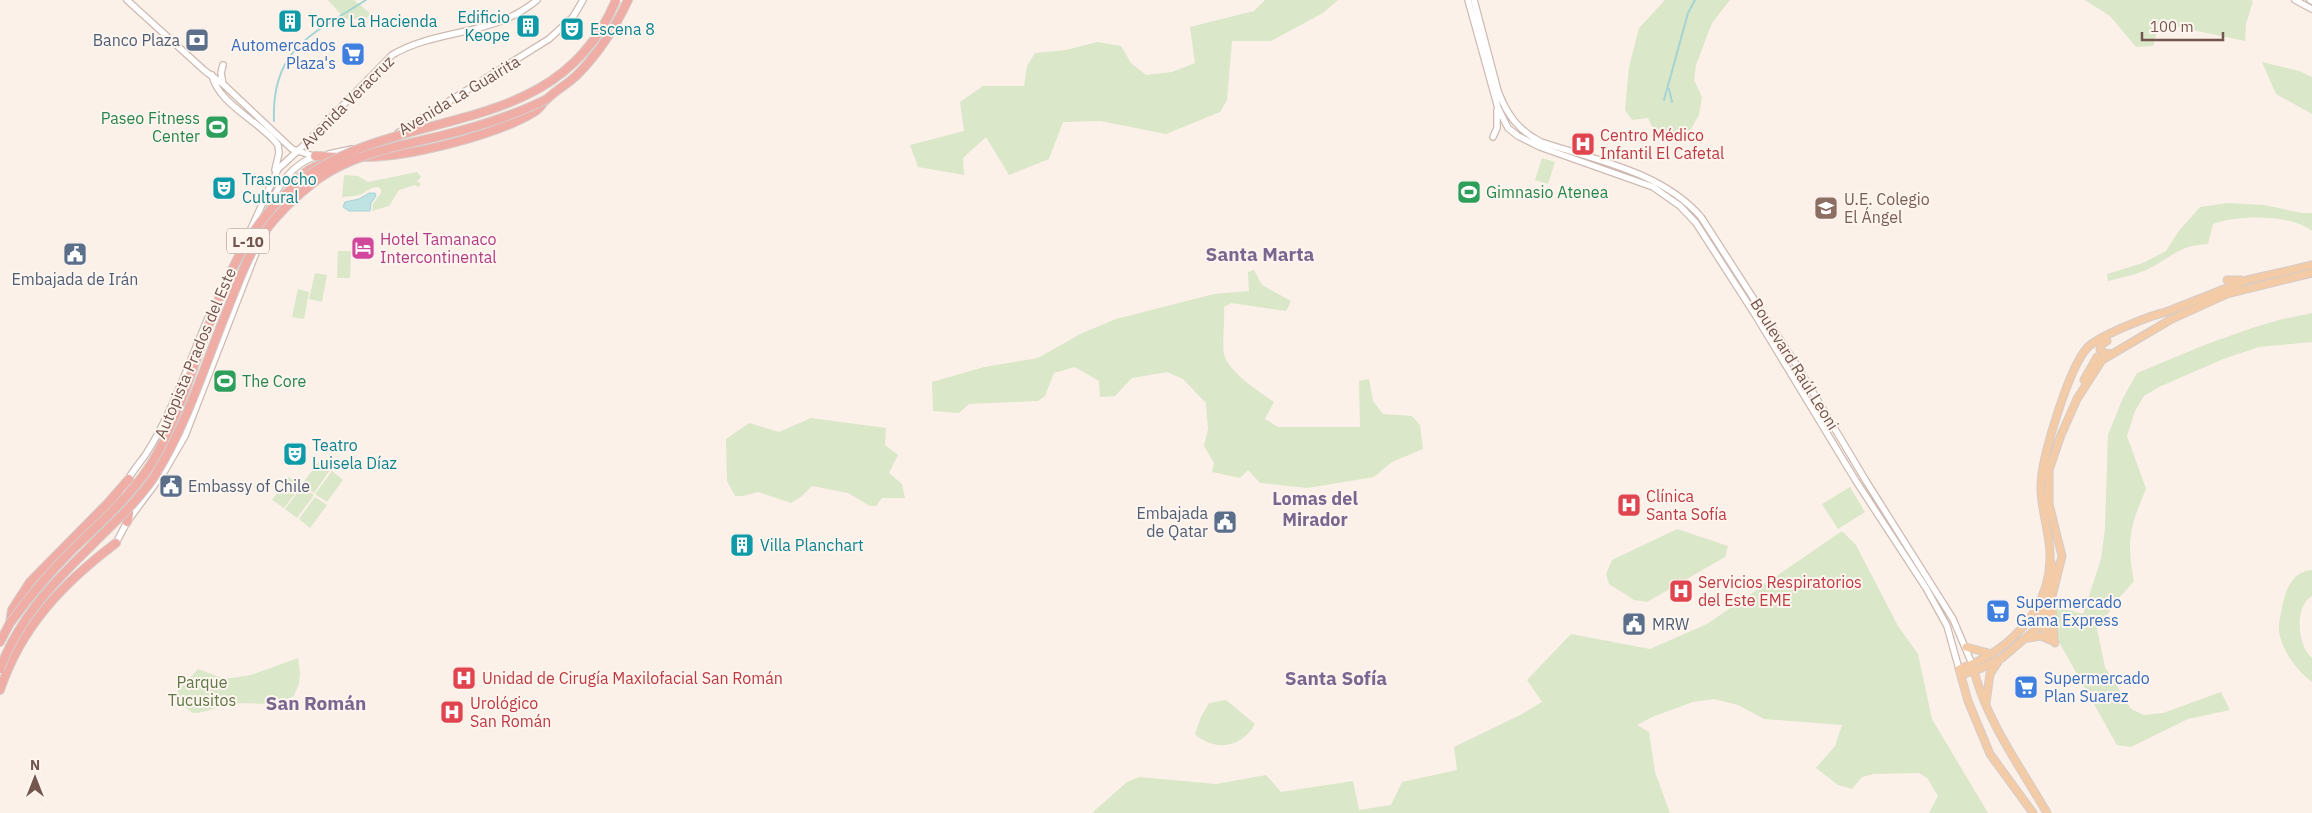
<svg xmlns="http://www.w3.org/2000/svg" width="2312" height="813" font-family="'IBM Plex Sans',sans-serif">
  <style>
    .green { fill: #dae7c8 }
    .water { fill: #bee3e2; stroke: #a5d4d4 }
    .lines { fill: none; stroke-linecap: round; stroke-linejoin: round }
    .stream { stroke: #a5d4d4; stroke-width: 2 }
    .minor-casing { stroke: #cebab2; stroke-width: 8 }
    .major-casing { stroke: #d5ccca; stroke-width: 9 }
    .highway-casing { stroke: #d5ccca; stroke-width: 10 }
    .minor { stroke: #fff; stroke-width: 5.5 }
    .major { stroke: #f3cba7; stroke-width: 7 }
    .highway { stroke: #efada5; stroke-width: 8 }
    .highway-bridge-casing { stroke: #d5ccca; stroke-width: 10; stroke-linecap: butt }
    .highway-bridge { stroke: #efada5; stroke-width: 8 }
    .labels { text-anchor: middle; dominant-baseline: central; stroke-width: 4; stroke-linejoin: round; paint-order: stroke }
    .shield { fill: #fef5ef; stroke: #9d867e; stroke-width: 1 }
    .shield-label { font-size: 15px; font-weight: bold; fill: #73564e }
    .culture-label { font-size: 16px; fill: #0d838f; stroke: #fef5ef; text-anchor: start }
    .service-label { font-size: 16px; fill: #4e5e75; stroke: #fef5ef; text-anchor: end }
    .shop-label { font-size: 16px; fill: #366cbe; stroke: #fef5ef; text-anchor: start }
    .street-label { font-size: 16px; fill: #73564e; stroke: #fef5ef }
    .leisure-label { font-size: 16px; fill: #27864d; stroke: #fef5ef; text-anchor: start }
    .health-label { font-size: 16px; fill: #be3a42; stroke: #fef5ef; text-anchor: start }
    .education-label { font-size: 16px; fill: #785e54; stroke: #fef5ef; text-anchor: start }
    .hotel-label { font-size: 16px; fill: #b23c85; stroke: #fef5ef; text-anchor: start }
    .park-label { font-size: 16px; fill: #5e7847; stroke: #fef5ef }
    .neighbourhood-label { font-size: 18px; font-weight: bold; fill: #7a668f; stroke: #fef5ef }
    .quarter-label { font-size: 19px; font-weight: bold; fill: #7a668f; stroke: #fef5ef }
  </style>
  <rect width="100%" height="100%" fill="#fbf1e9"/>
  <path class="green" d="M328,0H354L371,14L365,19H345Z
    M1265,0H1338L1323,13L1271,41H1232L1227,100L1220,112L1166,134L1100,121L1063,122L1049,159L1009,175L986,137L963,158L964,175L918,167L910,145L964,131L960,102L983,86H1024L1027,66L1035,53L1066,50L1097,42L1121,46L1131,63L1146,75L1172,72L1195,63L1190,27L1254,11Z
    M1665,0H1730L1712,23L1696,65L1694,80L1702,97L1699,115L1688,134L1672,139L1661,137L1653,128L1648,118L1632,120L1625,110L1629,67L1639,28Z
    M2085,0H2250L2253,1L2246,24L2245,41L2159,23L2153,46L2136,47L2110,16Z
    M2262,62L2299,71L2312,77V114L2276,94Z
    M1542,158L1555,162L1548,184L1535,180Z
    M417,172L421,177L417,181L421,184L418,187L415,185L399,190L389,206L372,211L373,204L381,193V189L378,187C369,187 366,193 359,195C353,197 348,195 342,198L344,175L358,176L368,182Z
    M2227,203L2264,205L2302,213H2312V231C2292,214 2236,215 2213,224L2208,244C2182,245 2175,254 2154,266C2140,274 2124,277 2108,281L2107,274L2143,263L2166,251L2178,232L2200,207Z
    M338,251H351L350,278H337Z
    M1254,270L1262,285L1291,301L1286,311L1231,303L1224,307C1225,319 1222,346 1224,354C1229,373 1259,391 1274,402L1265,419L1278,427H1360L1359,381L1369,379L1373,401L1383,414L1412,416L1420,425L1423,449L1392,462L1374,477L1307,488L1260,483L1248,470L1240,478L1212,472L1214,463L1204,446L1208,429L1206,403L1183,379L1167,372L1132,378L1115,396L1100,397L1099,381L1075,367L1054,373L1045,396L1038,401L969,404L959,413L933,411L932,382L984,367L1038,358L1080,334L1116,319L1214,294L1249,291L1248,272Z
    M315,273L327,275L322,302L309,299Z
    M298,289L309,292L304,319L292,317Z
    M2312,313V342L2259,347L2223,359L2159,387L2144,396L2135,411L2127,436L2146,489C2130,527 2126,540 2134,581L2119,598L2097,629L2105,667L2131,709L2144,715L2163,713L2221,692L2230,710L2188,719L2131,747L2117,745L2059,642L2055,624L2056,606L2083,614L2101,559L2105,529L2108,435L2122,400L2137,373L2207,344L2252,328L2279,320Z
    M811,418L886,428L885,445L898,455L889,473L902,484L905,498H882L876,506H870L848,493L812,486L802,496L791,503L758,492L743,496H735L727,481L726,439L749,423L779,432Z
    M319,462L330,470L314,493L302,484Z
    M332,471L343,480L327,502L315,494Z
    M289,477L301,486L284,508L272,500Z
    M302,487L314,495L297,518L285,509Z
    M1850,487L1865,512L1838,529L1822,504Z
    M315,497L327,505L310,528L299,519Z
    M1677,529L1728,546L1725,557L1647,602L1634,600L1609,584L1606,574L1612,560Z
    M1842,531L1856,545L1898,626L1918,654L1932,719L1988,813H1929L1938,796L1927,778L1919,773L1874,774L1862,777L1852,789L1838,785L1816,768L1835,746L1842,725L1764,719L1738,705L1714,699L1693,702L1652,717L1637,725L1649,732L1655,772L1670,813H1092L1127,782L1139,777L1216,784L1266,775L1281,792L1353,781L1359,810L1391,805L1402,782L1457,770L1454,747L1522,714L1542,702L1527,680L1571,634L1650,649L1707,624Z
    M2312,570V596C2294,606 2297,646 2312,658V682C2296,670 2283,652 2279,632C2278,626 2280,619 2281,613C2284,595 2290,571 2312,570Z
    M298,658L300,673L299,683L294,696C267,709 258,701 231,704C218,706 206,713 193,713L171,698L198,669L225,679L251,675Z
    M1226,700L1255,724C1242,748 1215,752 1195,734L1201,717L1209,703Z"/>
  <path class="water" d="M369,193H375L376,196L371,203L370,211H349L343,207L345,202L359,199Z"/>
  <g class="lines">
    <path class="stream" d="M1669,89L1672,102
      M1664,100L1688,13L1695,0
      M274,121C271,48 313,34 366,0"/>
    <g class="minor-casing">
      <path id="minor" d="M127,0L205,71L223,84L292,149L313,156
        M1468,0L1498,108L1508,128L1518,136L1540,147L1653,187L1680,206L1696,223L1754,313L1856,481L1926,588L1947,626L1959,669
        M1474,0L1498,91C1507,115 1518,130 1541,142C1596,160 1662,172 1701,217L1799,369L1866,481L1953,619L1972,664
        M2295,0L2312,9
        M2310,0L2312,1
        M212,75C218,104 261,122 278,145L279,153L275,170
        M223,84L221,73L223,65
        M398,133L549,39L573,17L583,0
        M1493,137L1497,128V110
        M329,154L352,149
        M269,210C276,186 293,163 317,156
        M246,240L278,169L304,145L392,55C437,28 494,37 537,0
        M137,504L132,503L125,497C122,481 138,466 146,454C171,416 190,360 208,318
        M116,543L127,522L164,472L185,436L259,245"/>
    </g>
    <g class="major-casing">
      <path id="major" d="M2227,280H2241
        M2107,341L2101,345L2100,349L2103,353L2112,354
        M2084,380L2097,357
        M2051,562C2058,582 2044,603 2039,622L2055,643
        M2052,608L2054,638
        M2028,638L2041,636L2053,641
        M1966,647L1992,654
        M1973,667C1986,721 2020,766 2047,813
        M1961,675L1982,668L2002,658L2037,628L2048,613L2062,556L2049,504V470L2061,435L2077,399L2102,360L2170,320L2227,294L2312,273
        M1986,703L1990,674L1998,662
        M2033,813L1990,754L1968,701L1959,669C2006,653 2049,613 2050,559C2051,535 2041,512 2041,488C2040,461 2069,368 2087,348C2098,336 2149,316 2166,312L2247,280L2312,265"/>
    </g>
    <g class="highway-casing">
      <path id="highway" d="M315,156L341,157
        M362,157C406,158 497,135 534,112C540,109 542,103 547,99C556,90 568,84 577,75C599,53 615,28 628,0
        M290,188C305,165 328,161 353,157
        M266,226L279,203
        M117,501C130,500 131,512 127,522
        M0,642L10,623L12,610L30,582L108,503L129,479
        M0,690C21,627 63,583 116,543"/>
    </g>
    <use href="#minor" class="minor"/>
    <use href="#major" class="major"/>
    <use href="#highway" class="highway"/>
    <g class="highway-bridge-casing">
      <path id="highway-bridge" d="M10,623C29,597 49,573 72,550C103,520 136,492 157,454C205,366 215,250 297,184C396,102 556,145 616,0
        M0,669C18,620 52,584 89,548C111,525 136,504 154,477C187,425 205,364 228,308C238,283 247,257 262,235C277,214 297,195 318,179C353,154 399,146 440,136C477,127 513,116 547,99"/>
    </g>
    <use href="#highway-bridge" class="highway-bridge"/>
  </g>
  <defs>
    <g id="building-square" transform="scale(1.25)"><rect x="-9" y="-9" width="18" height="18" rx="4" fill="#0f9aa8" stroke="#fef5ef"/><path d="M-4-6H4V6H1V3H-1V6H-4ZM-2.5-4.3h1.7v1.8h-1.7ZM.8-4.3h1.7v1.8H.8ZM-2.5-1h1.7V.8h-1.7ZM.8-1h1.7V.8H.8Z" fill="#fff"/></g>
    <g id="theatre-square" transform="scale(1.25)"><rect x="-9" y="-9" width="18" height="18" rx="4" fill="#0f9aa8" stroke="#fef5ef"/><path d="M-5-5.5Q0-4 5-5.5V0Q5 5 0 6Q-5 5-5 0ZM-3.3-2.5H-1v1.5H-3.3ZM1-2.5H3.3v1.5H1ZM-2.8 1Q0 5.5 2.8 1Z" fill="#fff"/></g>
    <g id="bank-square" transform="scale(1.25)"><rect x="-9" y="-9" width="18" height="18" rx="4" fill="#5c6f8a" stroke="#fef5ef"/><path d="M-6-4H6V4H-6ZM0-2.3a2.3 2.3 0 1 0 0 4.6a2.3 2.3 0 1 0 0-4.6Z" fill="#fff"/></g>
    <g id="supermarket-square" transform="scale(1.25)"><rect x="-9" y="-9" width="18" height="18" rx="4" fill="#3f7fe0" stroke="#fef5ef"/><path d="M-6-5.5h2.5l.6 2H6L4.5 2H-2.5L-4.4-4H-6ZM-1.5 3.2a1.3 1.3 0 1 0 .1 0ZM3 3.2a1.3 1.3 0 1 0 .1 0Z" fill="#fff"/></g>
    <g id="stadium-square" transform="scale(1.25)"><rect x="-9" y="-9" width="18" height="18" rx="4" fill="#2e9e5b" stroke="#fef5ef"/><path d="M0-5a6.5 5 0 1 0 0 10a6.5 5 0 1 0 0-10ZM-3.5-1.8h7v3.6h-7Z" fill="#fff"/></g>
    <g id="hospital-square" transform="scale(1.25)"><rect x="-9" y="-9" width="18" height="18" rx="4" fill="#e0444e" stroke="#fef5ef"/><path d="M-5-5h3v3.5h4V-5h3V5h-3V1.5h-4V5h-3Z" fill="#fff"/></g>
    <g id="school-square" transform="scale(1.25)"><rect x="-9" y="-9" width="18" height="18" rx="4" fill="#8d6e63" stroke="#fef5ef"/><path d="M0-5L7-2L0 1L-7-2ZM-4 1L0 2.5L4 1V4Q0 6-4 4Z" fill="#fff"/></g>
    <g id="hotel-square" transform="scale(1.25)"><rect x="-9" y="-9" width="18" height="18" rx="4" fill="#d1479c" stroke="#fef5ef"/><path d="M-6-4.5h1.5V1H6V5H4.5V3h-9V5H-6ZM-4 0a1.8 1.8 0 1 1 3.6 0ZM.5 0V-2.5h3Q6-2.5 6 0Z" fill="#fff"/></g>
    <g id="civic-square" transform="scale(1.25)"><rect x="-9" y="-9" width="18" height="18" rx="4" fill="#5c6f8a" stroke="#fef5ef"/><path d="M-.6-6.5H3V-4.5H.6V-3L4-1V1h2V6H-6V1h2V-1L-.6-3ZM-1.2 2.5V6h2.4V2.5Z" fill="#fff"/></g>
  </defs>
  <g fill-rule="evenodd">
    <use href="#building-square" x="290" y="21"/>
    <use href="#building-square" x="528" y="26"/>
    <use href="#theatre-square" x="572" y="29"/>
    <use href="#bank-square" x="197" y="40"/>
    <use href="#supermarket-square" x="353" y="54"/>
    <use href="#stadium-square" x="217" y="127"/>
    <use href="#hospital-square" x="1583" y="144"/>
    <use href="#theatre-square" x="224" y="188"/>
    <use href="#stadium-square" x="1469" y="192"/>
    <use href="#school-square" x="1826" y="208"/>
    <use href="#hotel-square" x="363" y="248"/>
    <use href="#civic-square" x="75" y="254"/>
    <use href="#stadium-square" x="225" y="381"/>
    <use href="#theatre-square" x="295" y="454"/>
    <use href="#civic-square" x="171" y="486"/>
    <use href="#hospital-square" x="1629" y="505"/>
    <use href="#civic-square" x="1225" y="522"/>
    <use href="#building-square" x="742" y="545"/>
    <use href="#hospital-square" x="1681" y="591"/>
    <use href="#supermarket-square" x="1998" y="611"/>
    <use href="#civic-square" x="1634" y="624"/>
    <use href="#hospital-square" x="464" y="678"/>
    <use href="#supermarket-square" x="2026" y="687"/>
    <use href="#hospital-square" x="452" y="712"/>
  </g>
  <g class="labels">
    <rect class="shield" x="227" y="228.5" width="42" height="25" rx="4"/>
    <g class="shield-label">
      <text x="248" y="241">L-10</text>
    </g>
    <g class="culture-label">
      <text x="510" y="17" text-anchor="end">Edificio<tspan x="510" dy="18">Keope</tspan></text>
      <text x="308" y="21">Torre La Hacienda</text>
      <text x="590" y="29">Escena 8</text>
      <text x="242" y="179">Trasnocho<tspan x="242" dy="18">Cultural</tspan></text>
      <text x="312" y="445">Teatro<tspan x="312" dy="18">Luisela Díaz</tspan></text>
      <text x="760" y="545">Villa Planchart</text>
    </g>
    <g class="service-label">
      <text x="180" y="40">Banco Plaza</text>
      <text x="75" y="279" text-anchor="middle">Embajada de Irán</text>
      <text x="188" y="486" text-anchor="start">Embassy of Chile</text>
      <text x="1208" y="513">Embajada<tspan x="1208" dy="18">de Qatar</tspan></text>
      <text x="1652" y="624" text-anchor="start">MRW</text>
    </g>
    <g class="shop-label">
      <text x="336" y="45" text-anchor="end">Automercados<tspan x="336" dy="18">Plaza's</tspan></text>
      <text x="2016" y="602">Supermercado<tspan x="2016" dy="18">Gama Express</tspan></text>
      <text x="2044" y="678">Supermercado<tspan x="2044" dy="18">Plan Suarez</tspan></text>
    </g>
    <g class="street-label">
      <text transform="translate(459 95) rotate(-31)">Avenida La Guairita</text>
      <text transform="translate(347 102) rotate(-45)">Avenida Veracruz</text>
      <text transform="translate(195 353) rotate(-67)">Autopista Prados del Este</text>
      <text transform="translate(1795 364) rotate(58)">Boulevard Raúl Leoni</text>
    </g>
    <g class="leisure-label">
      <text x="200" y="118" text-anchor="end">Paseo Fitness<tspan x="200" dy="18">Center</tspan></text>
      <text x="1486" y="192">Gimnasio Atenea</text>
      <text x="242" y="381">The Core</text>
    </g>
    <g class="health-label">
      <text x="1600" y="135">Centro Médico<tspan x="1600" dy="18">Infantil El Cafetal</tspan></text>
      <text x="1646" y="496">Clínica<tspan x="1646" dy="18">Santa Sofía</tspan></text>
      <text x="1698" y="582">Servicios Respiratorios<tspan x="1698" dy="18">del Este EME</tspan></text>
      <text x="482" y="678">Unidad de Cirugía Maxilofacial San Román</text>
      <text x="470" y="703">Urológico<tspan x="470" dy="18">San Román</tspan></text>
    </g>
    <g class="education-label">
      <text x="1844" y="199">U.E. Colegio<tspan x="1844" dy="18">El Ángel</tspan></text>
    </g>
    <g class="hotel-label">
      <text x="380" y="239">Hotel Tamanaco<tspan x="380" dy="18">Intercontinental</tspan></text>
    </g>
    <g class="park-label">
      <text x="202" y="682">Parque<tspan x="202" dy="18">Tucusitos</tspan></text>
    </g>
    <g class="neighbourhood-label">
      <text x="1315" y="498">Lomas del<tspan x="1315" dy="21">Mirador</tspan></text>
    </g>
    <g class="quarter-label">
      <text x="1260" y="254">Santa Marta</text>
      <text x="1336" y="678">Santa Sofía</text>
      <text x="316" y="703">San Román</text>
    </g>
  </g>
  <g transform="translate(35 778)" stroke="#fef5ef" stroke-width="4" paint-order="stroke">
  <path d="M0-4L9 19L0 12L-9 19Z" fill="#73564e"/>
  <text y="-8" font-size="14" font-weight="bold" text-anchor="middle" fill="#73564e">N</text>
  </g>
  <path d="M2142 32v8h81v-8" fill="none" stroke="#73564e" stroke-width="2.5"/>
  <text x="2150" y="32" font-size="15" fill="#73564e" stroke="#fef5ef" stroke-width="4" paint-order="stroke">100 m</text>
</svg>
